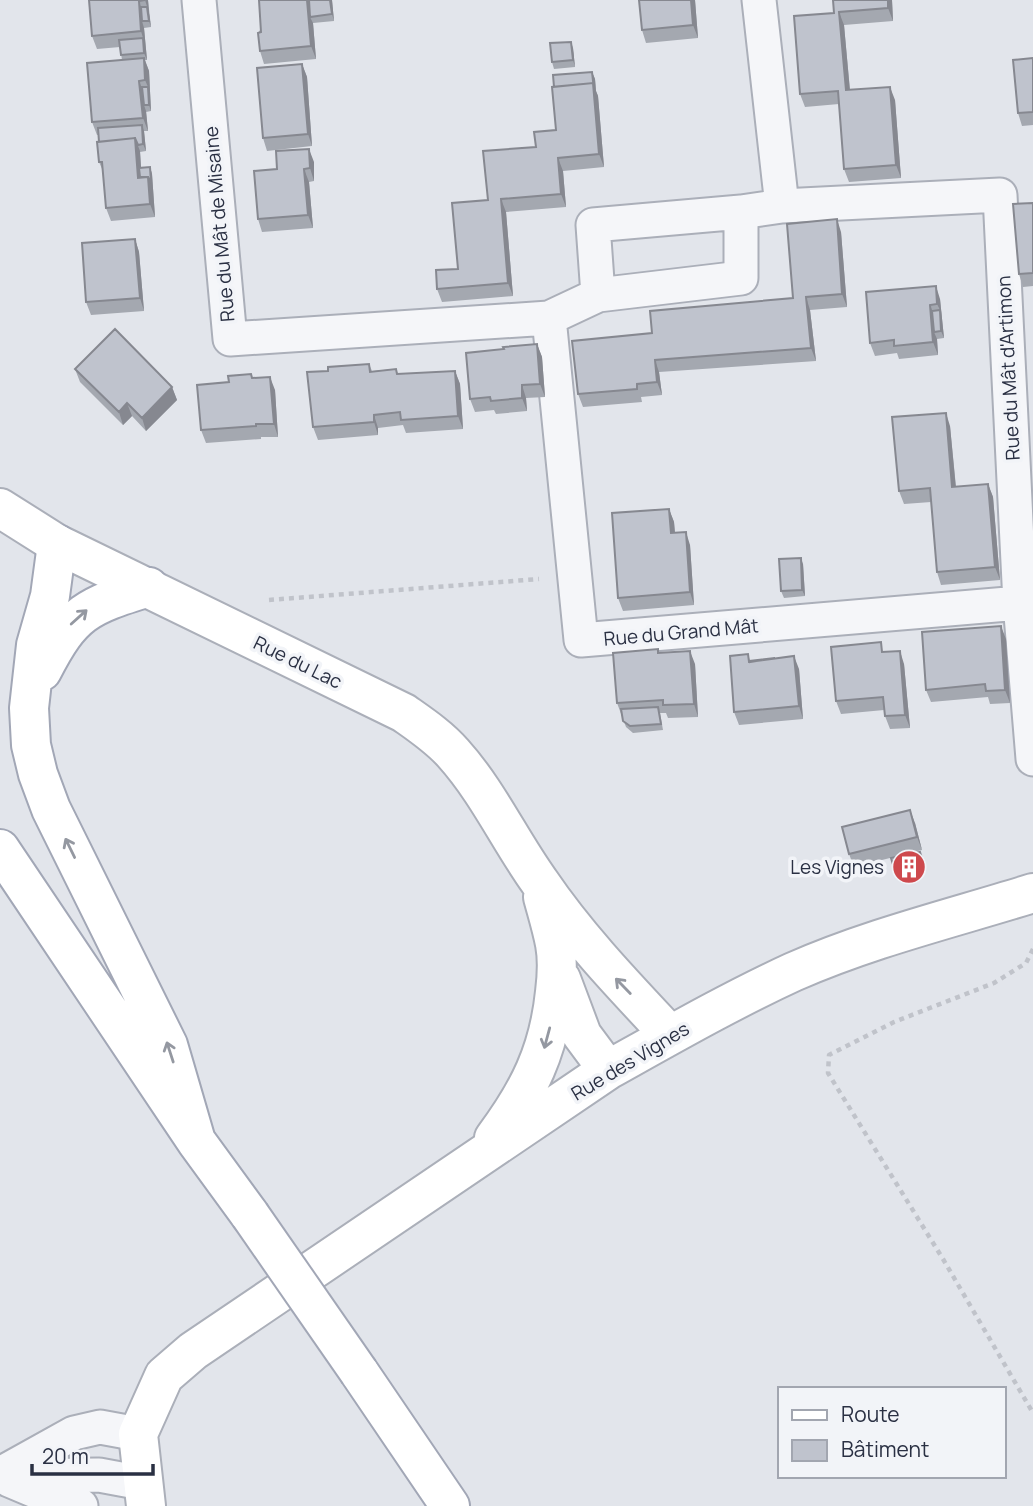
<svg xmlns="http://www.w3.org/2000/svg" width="1033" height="1506" font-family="Manrope,sans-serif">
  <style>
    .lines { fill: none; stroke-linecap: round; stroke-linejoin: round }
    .street-casing { stroke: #abafb9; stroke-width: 37 }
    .secondary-casing { stroke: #abafb9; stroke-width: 42 }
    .primary-casing { stroke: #a2a7b6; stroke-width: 42 }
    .path { stroke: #c0c3ca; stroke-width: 4.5; stroke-dasharray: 5 5; stroke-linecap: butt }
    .street { stroke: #f5f6f9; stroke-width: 33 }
    .secondary { stroke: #fff; stroke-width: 38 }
    .primary { stroke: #fff; stroke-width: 38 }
    .primary-bridge-casing { stroke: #a2a7b6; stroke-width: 42; stroke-linecap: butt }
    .primary-bridge { stroke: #fff; stroke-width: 38 }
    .wall { fill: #a4a8b0 }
    .shaded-wall { fill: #868890 }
    .building { fill: #bfc3cd; stroke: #868890; stroke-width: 2 }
    .oneway { stroke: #9498a1 }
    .labels { text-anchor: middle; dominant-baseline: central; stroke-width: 7; stroke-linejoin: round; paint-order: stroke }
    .street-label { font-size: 19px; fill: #2a3043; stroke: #f2f4f8 }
    .poi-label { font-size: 19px; fill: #2a3043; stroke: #f2f4f8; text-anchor: end }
  </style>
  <rect width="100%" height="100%" fill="#e2e5eb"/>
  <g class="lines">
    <g class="street-casing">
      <path id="street" d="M199,0L230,339L549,318L598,295L741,278V212L782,206L1000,195L1020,603L1033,759
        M759,0L782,206
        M598,295L593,225L741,212
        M549,318L581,640L1020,603
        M0,1474L74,1433L100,1427L138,1434
        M0,1476L99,1475L142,1483
        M9,1480L54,1499L81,1506"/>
    </g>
    <g class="secondary-casing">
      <path id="secondary" d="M0,508L57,544L404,713C421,725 439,737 453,753C488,792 509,839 539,881C577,937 624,986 670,1035
        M561,979L582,1035L608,1070
        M494,1138C529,1091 549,1051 555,992C557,976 558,960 555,944C552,928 547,912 543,897
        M146,1506L138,1434L164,1376L193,1351L608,1070C669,1036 730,1001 793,972C870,938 953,918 1033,893"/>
    </g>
    <g class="primary-casing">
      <path id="primary" d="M57,544L50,596L36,645L29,708L31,745L38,774L51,809L168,1045L196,1141
        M42,671C72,612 87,606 149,587
        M0,849L196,1141L250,1215
        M359,1372L450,1506"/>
    </g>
    <path class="path" d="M269,600L539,579
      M1033,949L1026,963L994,983L894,1022L829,1055L828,1073L943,1259L1033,1413"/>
    <use href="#street" class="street"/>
    <use href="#secondary" class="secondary"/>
    <use href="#primary" class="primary"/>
    <g class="primary-bridge-casing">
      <path id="primary-bridge" d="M250,1215L359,1372"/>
    </g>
    <use href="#primary-bridge" class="primary-bridge"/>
  </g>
  <path class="wall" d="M89,0H148L151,27L144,28L147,60H145L149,71L151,111L146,112V111L148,131H144L146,151L140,152L141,168L150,167L152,174L155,217L111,221L106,208L103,171L99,162V135H97L92,122L122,60L120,47L97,49L92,36Z
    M332,0L334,21L313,23L316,59L264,64L260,51L259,32L261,28Z
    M695,0L698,38L646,43L642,30Z
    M833,0H892L893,21L844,25L850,90L895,100L901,178L849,182L844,169L839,104L805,107L800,94L834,13Z
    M573,48L575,67L554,69L552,62Z
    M1033,58V125L1022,126L1018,113Z
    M302,64L307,77L312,146L267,151L263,138Z
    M592,72L595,79L596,91L598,96L604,167L563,171L566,207L506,212L513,296L442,302L437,289L458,269L488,200L536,147L556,130Z
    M314,162V181L309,182L313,228L262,232L258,219L277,169Z
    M1033,203V286L1023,287L1019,274Z
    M841,232L847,307L810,310L816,361L659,372L662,395L641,397L642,402L583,407L578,394L652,333L793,298Z
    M135,239L139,252L144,311L91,315L86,302Z
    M866,292L940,299L944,338L937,339L938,355L899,359L897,353L875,356L870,343Z
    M537,344L542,357L545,397L526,398L527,411L496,414L494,410L475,412L470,399L504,349Z
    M369,364L372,371L396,369L398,374L455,371L460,384L463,429L406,433L403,425L378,428V435L318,440L313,427L328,371Z
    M75,369L172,387L177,400L146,431L132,416L123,425L80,382Z
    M253,378L275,390L278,437H261V439L206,443L201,430L229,382Z
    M950,426L956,487L988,484L993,497L1000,580L941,585L937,572L931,502L904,504L899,491Z
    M669,509L674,522L675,533L690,545L694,605L623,611L618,598Z
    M803,564L805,596L784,598L781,591Z
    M1006,639L1010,703L990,704L988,697L931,702L926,690Z
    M885,652L904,664L910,728L890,729L885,716L884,710L841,714L836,701Z
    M659,653L695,664L698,717L668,718L666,713H660L663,730L633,733L626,727L617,703Z
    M748,654L750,661L799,669L803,719L739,725L734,712Z
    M915,823L922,850L854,867L849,854Z
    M920,852L925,869L896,875L891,858Z"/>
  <path class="shaded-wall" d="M145,0H148L149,13Z
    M307,0H311L310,17L313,23L316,59L311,46Z
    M330,0H332L334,21L332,14Z
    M691,0H695L698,38L693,25Z
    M888,0H892L893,21L888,8Z
    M139,1L143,14L142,21L144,28L147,60L144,53L143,38L141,31Z
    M147,7L149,13L151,27L149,21Z
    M839,12L844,25L851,103L846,90Z
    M571,42L573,48L575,67L573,60Z
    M144,58L149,71L151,111L149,105L148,87L145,80Z
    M302,64L307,77L312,146L308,134Z
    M592,72L595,79L596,91L598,96L604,167L599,154Z
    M139,81L144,94V105L146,111L148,131L143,118Z
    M890,87L895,100L901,178L896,165Z
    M142,125L144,131L146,151L143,144Z
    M135,138L140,151L142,184L138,178Z
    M309,149L314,162V181L310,168Z
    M558,158L563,171L566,207L561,194Z
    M150,167L152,174L155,217L150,204L148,177Z
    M304,169L309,182L313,228L308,215Z
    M501,199L506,212L513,296L508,283Z
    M837,219L841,232L847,307L842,294Z
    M135,239L139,252L144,311L140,298Z
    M936,286L940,299L944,338L941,331L940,310L937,304Z
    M806,297L810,310L816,361L811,348Z
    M930,305L935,318L934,332L937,339L938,355L933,342Z
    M537,344L542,357L545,397L540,384Z
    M655,360L659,372L662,395L657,382Z
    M455,371L460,384L463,429L458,416Z
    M270,377L275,390L278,437L274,424Z
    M522,385L526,398L527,411L522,398Z
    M172,387L177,400L146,431L142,418Z
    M127,403L132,416L123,425L119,412Z
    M946,413L950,426L957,500L952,487Z
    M374,415L378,428V435L374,422Z
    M988,484L993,497L1000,580L995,567Z
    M669,509L674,522L676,546L671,533Z
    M686,532L690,545L694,605L690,592Z
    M801,558L803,564L805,596L802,590Z
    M1001,626L1006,639L1010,703L1005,690Z
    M690,651L695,664L698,717L694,704Z
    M900,651L904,664L910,728L905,715Z
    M794,656L799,669L803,719L799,706Z
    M910,810L915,823L922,850L917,837Z"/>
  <path class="building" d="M89,0H145L139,1L141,31L92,36Z
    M259,0H307L311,46L260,51L258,33L261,32Z
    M309,0H330L332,14L310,17Z
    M639,0H691L693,25L642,30Z
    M833,0H888V8L839,12L846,90L890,87L896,165L844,169L838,91L800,94L794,16L834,13Z
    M141,7H147L149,21H142Z
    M143,38L144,53L121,55L119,40Z
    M571,42L573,60L552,62L550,43Z
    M144,58L145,80L139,81L143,118L92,122L87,63Z
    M1033,58V112L1018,113L1013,60Z
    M302,64L308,134L263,138L257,68Z
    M592,72L594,90L593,83L554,87L553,75Z
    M593,83L599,154L558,158L561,194L501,199L508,283L437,289L436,270L458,269L452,203L488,200L483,151L536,147L534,132L556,130L552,87Z
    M142,87H148L149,105H144Z
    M142,125L143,144L138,145L135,138L99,142L98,128Z
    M135,138L138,178L148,177L150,204L106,208L102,162H99L97,142Z
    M309,149L310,168L304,169L308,215L258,219L254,171L277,169L276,151Z
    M150,167L151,183L148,177H140L139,168Z
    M1033,203V273L1019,274L1013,204Z
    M837,219L842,294L806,297L811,348L655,360L657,382L637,384V389L578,394L572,341L652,333L650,311L793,298L787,224Z
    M135,239L140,298L86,302L82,243Z
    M936,286L937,304L930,305L933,342L894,346V340L870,343L866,292Z
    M940,310L941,331L934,332L932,311Z
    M115,329L172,387L142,418L127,403L119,412L75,369Z
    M537,344L540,384L522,385V398L491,401L490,397L470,399L466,353L504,349L503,347Z
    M369,364L370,372L396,369L397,374L455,371L458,416L401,420L400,412L374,415V422L313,427L307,372L328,371V367Z
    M251,374L252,378L270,377L274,424H256V426L201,430L197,385L229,382L228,376Z
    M946,413L952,487L988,484L995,567L937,572L930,488L899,491L892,417Z
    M669,509L671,533L686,532L690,592L618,598L612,513Z
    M801,558L802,590L781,591L779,559Z
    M1001,626L1005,690L986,691L985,684L926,690L922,632Z
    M881,642L882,652L900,651L905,715L885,716L883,697L836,701L831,647Z
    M658,649V653L690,651L694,704L663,705V700L617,703L613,653Z
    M748,654L749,662L794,656L799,706L734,712L730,656Z
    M775,658L750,662V661Z
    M658,707L661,724L630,726L623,721L621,709Z
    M910,810L917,837L849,854L842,827Z
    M920,852L923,862L894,868L891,858Z"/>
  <defs><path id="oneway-shaft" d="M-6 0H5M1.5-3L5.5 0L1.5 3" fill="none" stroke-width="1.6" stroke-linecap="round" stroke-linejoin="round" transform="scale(1.75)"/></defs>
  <g class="oneway">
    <use href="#oneway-shaft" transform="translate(79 617) rotate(-42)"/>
    <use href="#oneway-shaft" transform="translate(70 848) rotate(-116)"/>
    <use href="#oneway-shaft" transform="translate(623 986) rotate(-134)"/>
    <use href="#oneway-shaft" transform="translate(547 1038) rotate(105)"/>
    <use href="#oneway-shaft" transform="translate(170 1052) rotate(-108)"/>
  </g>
  <defs>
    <g id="building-disc" transform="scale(1.75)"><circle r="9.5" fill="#ce494d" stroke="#f2f4f8"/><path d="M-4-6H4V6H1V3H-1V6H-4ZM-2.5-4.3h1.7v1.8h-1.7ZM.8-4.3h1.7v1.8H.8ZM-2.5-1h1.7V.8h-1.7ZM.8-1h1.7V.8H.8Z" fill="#fff"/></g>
  </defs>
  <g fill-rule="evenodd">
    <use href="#building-disc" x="909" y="867"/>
  </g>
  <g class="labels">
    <g class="street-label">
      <text transform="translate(219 224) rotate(-95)">Rue du Mât de Misaine</text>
      <text transform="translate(1008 368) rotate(-93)">Rue du Mât d'Artimon</text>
      <text transform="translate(681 632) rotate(-5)">Rue du Grand Mât</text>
      <text transform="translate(298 662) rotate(26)">Rue du Lac</text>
      <text transform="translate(630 1061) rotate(-31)">Rue des Vignes</text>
    </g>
    <g class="poi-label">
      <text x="884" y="867">Les Vignes</text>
    </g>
  </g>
  <rect x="778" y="1387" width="228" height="91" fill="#f2f4f8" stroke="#a2a6b0" stroke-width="2"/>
  <rect x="792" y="1410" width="35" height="10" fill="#ffffff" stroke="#a2a6b0" stroke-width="2"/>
  <text x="841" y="1422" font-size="21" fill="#2a3043">Route</text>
  <rect x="792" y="1440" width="35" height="21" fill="#bfc3cd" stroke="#a2a6b0" stroke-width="2"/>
  <text x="841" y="1457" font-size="21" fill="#2a3043">Bâtiment</text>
  <path d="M32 1464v10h121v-10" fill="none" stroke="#2a3043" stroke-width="3.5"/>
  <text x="42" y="1464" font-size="21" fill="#2a3043" stroke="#f2f4f8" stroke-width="5" paint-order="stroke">20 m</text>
</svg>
